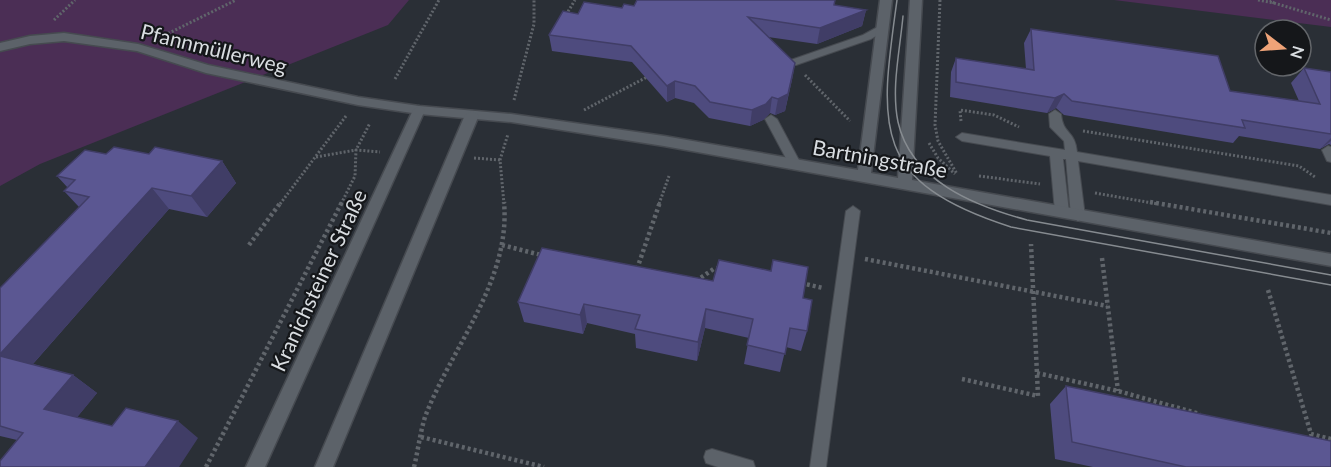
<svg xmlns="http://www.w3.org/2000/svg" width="1331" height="467" font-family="Lato,sans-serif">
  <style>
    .green { fill: #4b2e55 }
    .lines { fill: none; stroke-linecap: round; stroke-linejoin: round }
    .lane-casing { stroke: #464a50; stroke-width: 2 }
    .street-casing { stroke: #464a50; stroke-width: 3 }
    .secondary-casing { stroke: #464a50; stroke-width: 3 }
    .path-far1 { stroke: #60656b; stroke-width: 3; stroke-dasharray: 2 2; stroke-linecap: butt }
    .path { stroke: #60656b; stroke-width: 4.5; stroke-dasharray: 3 3; stroke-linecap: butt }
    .lane { fill: #5c6269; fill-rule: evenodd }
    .street { fill: #5c6269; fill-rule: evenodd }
    .secondary { fill: #5c6269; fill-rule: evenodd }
    .tram { stroke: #868b90; stroke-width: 1.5 }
    .wall { fill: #4e4b7e }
    .shaded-wall { fill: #403d66 }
    .building { fill: #5b5792; stroke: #403d66; stroke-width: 1.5 }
    .labels { text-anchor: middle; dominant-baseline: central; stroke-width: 4.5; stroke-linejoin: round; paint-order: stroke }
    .street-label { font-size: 21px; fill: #d9dde1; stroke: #15171a }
  </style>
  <rect width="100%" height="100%" fill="#2a2f36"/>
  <path class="green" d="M0,0H409L388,25L40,164L0,186Z
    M1114,0H1331V27Z"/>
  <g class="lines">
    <g class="lane-casing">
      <path id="lane" d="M883,24L887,25V29L871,39L796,65H788L787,63L788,61L863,35Z
        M1055,110L1061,114C1063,135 1075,130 1077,152L1331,195V205L1078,161L1085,216L1078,221L1071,216L1066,159H1063L1069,212L1062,217L1055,212L1050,156L962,141L956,137L962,133L1065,150L1064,141L1050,127L1049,114Z
        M771,115L777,119L801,164L799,167H791L789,164L765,119Z
        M1328,146L1331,147V162L1327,161L1322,150Z
        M853,206L860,211L826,467H810L846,211Z
        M712,449L753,461L755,467H718L706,463L704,457L706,451Z"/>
    </g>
    <g class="street-casing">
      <path id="street" d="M880,0H892L871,173L898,178L910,0H922L912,180L1331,254V266L664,146L511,122L419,114L358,105L206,73L137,51L64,41L30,44L0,51V43L30,36L64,33L138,44L208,65L358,97L419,106L511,114L664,136L858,170Z"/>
    </g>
    <g class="secondary-casing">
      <path id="secondary" d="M419,106L425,110L265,467H246L413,110Z
        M472,111L479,115L333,467H315L465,115Z"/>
    </g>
    <path class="path-far1" d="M940,0L935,125L938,141L957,174
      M1258,0L1274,3L1270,0
      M1274,3L1331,20
      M566,15L575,0
      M54,20L75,0
      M161,37L236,0
      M805,75L850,121
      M395,79L439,0
      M514,100L534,24V0
      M584,110L649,76
      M961,121L960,110L994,115L1019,127
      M1083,131L1299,166L1315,177
      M929,143L938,158L955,174
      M316,157L356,150L380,152
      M474,158L500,160
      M979,176L1040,184
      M1095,193L1158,204
      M280,204L346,116
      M341,204L355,176L356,150L370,123
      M504,204L500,160L508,134
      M659,204L669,176"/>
    <path class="path" d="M1150,202L1331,233
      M249,245L281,202
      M502,245L541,255
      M1102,258L1118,391
      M865,259L1107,306
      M637,269L660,202
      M696,281L715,268L720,269
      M801,283L823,288
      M1268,290L1311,434L1331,439
      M1037,373L1118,391L1200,414
      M962,379L1038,396L1031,244
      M421,437L544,467
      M206,467L342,202
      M414,467C418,451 420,433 425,417C452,346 511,281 504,202"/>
    <use href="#lane" class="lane"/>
    <use href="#street" class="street"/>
    <use href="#secondary" class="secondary"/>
    <path class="tram" d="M897,0C879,128 871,182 1011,227L1331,285
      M903,16C900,50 891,88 898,122C911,181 975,206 1027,220L1331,275"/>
  </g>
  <path class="wall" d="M834,5L866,10L862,26L817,44L768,37L795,63L792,80L785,111L775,115L770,113L763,120L750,126L709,118L694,103L675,98L667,102L632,62L552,51L549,35L578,14L634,6Z
    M1031,29L1230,91L1299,101L1291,83L1304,68L1331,72V145L1329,144L1320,149L1239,136L1233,143L1064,115L1056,108L1047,113L950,97L951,72L956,58L1026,69L1024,43Z
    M106,154H149L222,161L236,183L207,217L169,209L33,364L73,375L97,393L77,417L112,426L198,438L17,440L0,436V288L79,207L64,191L68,188L57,176Z
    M803,298L807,331L801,351L786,347L780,372L744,364L749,338L705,328L697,361L636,348L635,334L587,323L583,334L524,322L518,302Z
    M1066,386L1331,467H1093L1055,459L1050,404Z"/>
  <path class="shaded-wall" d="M866,10L862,26L817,44L820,28Z
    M795,63L785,111L775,115L778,99Z
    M675,81V98L667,102V86Z
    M1064,94L1056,108L1047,113L1055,98Z
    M772,97L770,113L763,120L750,126L752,110Z
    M1331,138V141L1320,149Z
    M222,161L236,183L207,217L191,196Z
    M152,188L169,209L24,374L0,357V354Z
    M584,304L587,323L583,334L580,315Z
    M706,309L705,328L697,361L698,342Z
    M73,375L97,393L70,426L44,409Z
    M178,421L198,438L179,467H145Z"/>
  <path class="building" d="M637,0H835L834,5L866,10L820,28L748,17L795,63L788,94L778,99L772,97L766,104L752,110L710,102L695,86L675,81L667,86L631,46L549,35L563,11L578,14L584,2L622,8L624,4L634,6Z
    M1031,29L1218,56L1230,91L1320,104L1304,68L1331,72V134L1242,120L1245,128L1072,101L1064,94L1055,98L956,82V58L1034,70Z
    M114,147L149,154L155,147L222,161L191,196L152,188L0,354V288L89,197L64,191L75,180L57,176L85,150L106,154Z
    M542,248L713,281L719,260L771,271L773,260L808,267L803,298L812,300L807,331L790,328L785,354L747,345L753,319L706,309L698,342L635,329L640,315L584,304L580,315L518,302Z
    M0,356L73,375L44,409L112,426L126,408L178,421L145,467H0V461L23,433L0,426Z
    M1066,386L1331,441V467H1186L1072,442Z"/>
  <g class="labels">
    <g class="street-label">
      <text transform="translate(214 48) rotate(14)">Pfannmüllerweg</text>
      <text transform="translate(880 158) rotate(10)">Bartningstraße</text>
      <text transform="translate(318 280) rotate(-65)">Kranichsteiner Straße</text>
    </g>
  </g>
  <g transform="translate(1283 48) rotate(107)"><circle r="28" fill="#15171a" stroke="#63666a" stroke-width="1.5"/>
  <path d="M0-4.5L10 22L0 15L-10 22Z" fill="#efa378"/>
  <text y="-9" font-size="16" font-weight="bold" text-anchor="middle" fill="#d9dde1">N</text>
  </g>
</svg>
